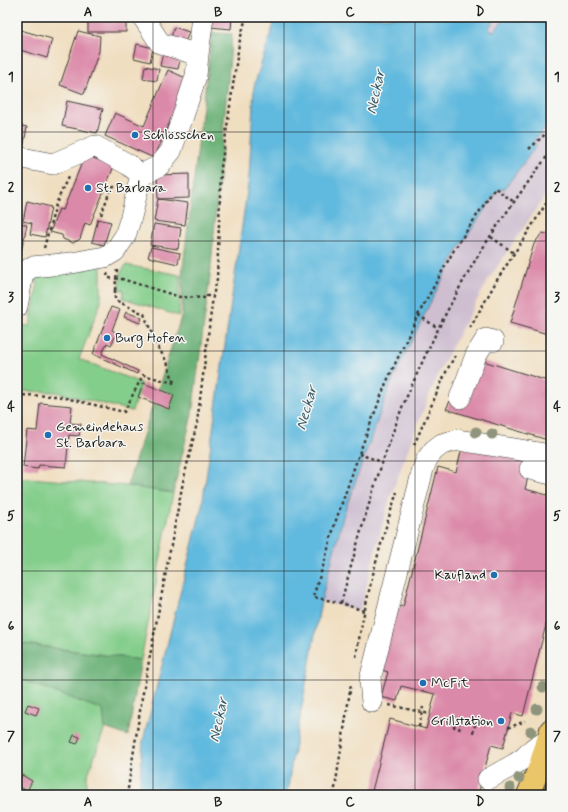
<svg xmlns="http://www.w3.org/2000/svg" width="568" height="812" font-family="Mynerve,sans-serif">
  <style>
    .industrial { fill: #cebed0 }
    .green { fill: #84ce8b; stroke: #507554 }
    .forest { fill: #6bb177; stroke: #44664a }
    .water { fill: #61b9de; stroke: #3e6a7d }
    .building { fill: #db89a8 }
    .lines { fill: none; stroke-linecap: round; stroke-linejoin: round }
    .minor-casing { stroke: #3c3935; stroke-width: 22 }
    .major-casing { stroke: #3c3935; stroke-width: 24 }
    .path { stroke: #3c3935; stroke-width: 2.5; stroke-dasharray: 3 3; stroke-linecap: butt }
    .minor { stroke: #fff; stroke-width: 21 }
    .major { stroke: #eac669; stroke-width: 22 }
    .tram { stroke: #1c1c1c; stroke-width: 1 }
    .path-bridge { stroke: #3c3935; stroke-width: 2.5; stroke-dasharray: 3 3; stroke-linecap: butt }
    .tree { fill: #8f957b }
    .grid { fill: none; stroke: #1c1c1c; stroke-width: 1; stroke-opacity: 0.55 }
    .poi-dot { fill: #1f6fb2; stroke: #f6f6f2; stroke-width: 1.5 }
    .labels { text-anchor: middle; dominant-baseline: central; stroke-width: 3; stroke-linejoin: round; paint-order: stroke }
    .poi-label { font-size: 14px; fill: #1c1c1c; stroke: #f6f6f2; text-anchor: start }
    .water-label { font-size: 15px; font-style: italic; fill: #385b6a; stroke: #f6f6f2 }
    .neatline { fill: none; stroke: #1c1c1c; stroke-width: 1.5 }
    .grid-label { font-size: 13px; text-anchor: middle; font-weight: bold; fill: #1c1c1c }
  </style>
  <rect width="100%" height="100%" fill="#f6f6f2"/>
  <filter id="ink" filterUnits="userSpaceOnUse"><feTurbulence type="fractalNoise" baseFrequency=".025" numOctaves="2"/><feDisplacementMap in="SourceGraphic" scale="8" xChannelSelector="R" yChannelSelector="G"/><feConvolveMatrix kernelMatrix="1 2 1 2 8 2 1 2 1" color-interpolation-filters="sRGB"/></filter>
  <filter id="wash" filterUnits="userSpaceOnUse"><feTurbulence type="fractalNoise" baseFrequency=".012" numOctaves="4" result="noise"/><feDisplacementMap in="SourceGraphic" scale="16" xChannelSelector="R" yChannelSelector="G"/><feGaussianBlur stdDeviation="0.9" result="paint"/><feColorMatrix in="noise" values="0 0 0 0 0 0 0 0 0 0 0 0 0 0 0 0 0 1.4 0 .05"/><feComposite in="paint" operator="in"/></filter>
  <g filter="url(#wash)">
    <rect width="100%" height="100%" fill="#f0dec0"/>
    <path class="industrial" d="M497,17H551V187L490,277L465,322L437,376L413,436L390,498L373,559L360,611L321,601L298,597L319,366L489,26Z"/>
    <path class="green" d="M101,261V302L79,359L141,383L132,411L55,392L17,391V346L19,325L30,326L38,282L25,278Z
      M126,265L180,275L179,316L123,298L124,290H119L121,272Z
      M17,477L127,486L173,493L141,660L17,643Z
      M17,678L104,710L105,728L87,777L86,795H17Z"/>
    <path class="forest" d="M212,33L232,34L210,277L192,414L173,493L127,486L182,314V275Z
      M17,643L141,660L128,736L105,728L103,710L17,678Z"/>
    <path class="water" d="M276,17H497L489,27L490,30L492,31H494L506,17H551V122L533,141L537,145L504,189L498,190L459,248L432,299L390,385L344,513L321,601L291,767L287,795H139L143,741L202,506L249,177L254,86Z"/>
    <g id="blocks">
      <path class="building" d="M88,17H126V32H88Z
        M211,17H232L231,29L210,27Z
        M174,27L189,32L184,45L170,41Z
        M17,29L52,39L47,58L17,49Z
        M78,31L100,36L99,51L84,94L60,85Z
        M137,44L153,48L150,62L134,58Z
        M163,52L181,56L178,69L160,66Z
        M145,66L159,69L157,81L143,79Z
        M168,70L188,79L154,158L105,136L115,113L144,126Z
        M67,101L103,109L97,133L62,126Z
        M17,125L27,127L23,149L17,148Z
        M85,155L114,166L90,225L85,223L80,239L73,243L63,239L62,235L50,232L59,209L63,210Z
        M189,174V198L158,199L157,175Z
        M158,199L188,203L185,225L154,221Z
        M27,201L51,207L45,237L30,234L32,223L23,221Z
        M98,219L111,222L104,245L92,242Z
        M17,222L27,225L18,265H17Z
        M154,224L181,228L178,249L150,245Z
        M542,233L551,235V335L510,323L534,244Z
        M151,247L180,253L178,264L148,257Z
        M111,307L120,310L112,330L117,333L111,345L107,343L102,354L138,371L137,374L93,354Z
        M126,312L142,318L140,323L124,317Z
        M480,360L551,382V441L446,409L453,395Z
        M143,383L174,395L169,409L138,397Z
        M40,403L72,406L70,423L81,424L79,436L69,435L66,467L39,465L38,469L23,467L27,430L37,431Z
        M462,448L534,458L530,469L525,489L551,496V605L523,716L512,713L503,748L491,745L478,795H371L390,719L426,729L435,694L401,686L397,701L381,697L388,672L376,668L392,604L403,607L438,467L456,472Z
        M28,704L39,708L36,715L25,711Z
        M74,735L80,737L77,744L71,742Z
        M22,775L32,781L27,791L17,785Z"/>
    </g>
  </g>
  <g filter="url(#ink)">
    <use href="#blocks" fill-opacity="0" stroke="#3c3935" stroke-width="1"/>
    <g class="lines">
      <g class="minor-casing">
        <path id="minor" d="M143,17L160,43L198,55
          M17,157L53,164L95,146L129,165L141,175
          M141,175L159,166L171,151L181,122L196,76L198,55L203,17
          M17,307L23,273L32,267L72,263L93,259L105,257L115,251L125,236L131,217L141,175
          M460,398L476,355L486,339L493,341
          M530,469L551,474
          M372,702L370,680L423,469L427,459L434,450L442,444L458,440L551,455
          M488,779L515,764L524,758L534,748L548,739"/>
      </g>
      <g class="major-casing">
        <path id="major" d="M528,795L540,766L551,730"/>
      </g>
      <path class="path" d="M529,149L551,129
        M101,215L111,188L121,185
        M491,237L514,253
        M44,248L56,204L68,177
        M107,273L108,278L122,279L180,297L207,298V296H213
        M115,290V300L144,314L156,344L167,362L174,383
        M418,315L438,328
        M470,328L497,280L551,196
        M17,395L57,396L124,412L143,375L174,383
        M414,445L447,370L455,356
        M359,454L382,462
        M341,603C356,547 372,490 392,435C396,424 400,412 405,401C423,359 443,317 466,276C491,232 521,192 551,151
        M364,611L341,603L313,597L325,560L335,523L359,454L386,383L418,315L454,250L495,188L514,202
        M356,657C365,601 379,546 397,492
        M389,705L430,714
        M419,727L423,707
        M454,728L455,720
        M508,728L525,721
        M459,730L461,722
        M473,733L475,725
        M127,795L142,698L183,482L197,423L213,296L217,279L221,168L239,44L246,17
        M334,795L351,684"/>
      <use href="#minor" class="minor"/>
      <use href="#major" class="major"/>
      <path class="tram" d="M542,795L551,772"/>
      <path class="path-bridge" d="M115,290L117,270"/>
    </g>
    <g class="tree">
      <circle cx="476" cy="432" r="5.5"/>
      <circle cx="492" cy="434" r="5.5"/>
      <circle cx="543" cy="687" r="5.5"/>
      <circle cx="537" cy="709" r="5.5"/>
      <circle cx="531" cy="731" r="5.5"/>
      <circle cx="519" cy="778" r="5.5"/>
      <circle cx="510" cy="788" r="5.5"/>
    </g>
  </g>
  <path class="grid" d="M153,17V795M284,17V795M415,17V795M17,132H551M17,241H551M17,351H551M17,461H551M17,571H551M17,680H551"/>
  <g class="poi-dot">
    <circle cx="135" cy="135" r="4"/>
    <circle cx="88" cy="188" r="4"/>
    <circle cx="107" cy="338" r="4"/>
    <circle cx="48" cy="435" r="4"/>
    <circle cx="494" cy="575" r="4"/>
    <circle cx="423" cy="683" r="4"/>
    <circle cx="501" cy="721" r="4"/>
  </g>
  <g class="labels">
    <g class="poi-label">
      <text x="143" y="135">Schlösschen</text>
      <text x="96" y="188">St. Barbara</text>
      <text x="115" y="338">Burg Hofen</text>
      <text x="56" y="427">Gemeindehaus<tspan x="56" dy="16">St. Barbara</tspan></text>
      <text x="486" y="575" text-anchor="end">Kaufland</text>
      <text x="431" y="683">McFit</text>
      <text x="493" y="721" text-anchor="end">Grillstation</text>
    </g>
    <g class="water-label">
      <text transform="translate(376 92) rotate(-78)">Neckar</text>
      <text transform="translate(307 408) rotate(-74)">Neckar</text>
      <text transform="translate(219 720) rotate(-78)">Neckar</text>
    </g>
  </g>
  <rect width="568" height="812" fill="none" stroke="#f6f6f2" stroke-width="44"/>
  <rect x="22" y="22" width="524" height="768" class="neatline"/>
  <g class="grid-label">
    <text x="88" y="16">A</text>
    <text x="218" y="16">B</text>
    <text x="350" y="16">C</text>
    <text x="480" y="16">D</text>
    <text x="11" y="81">1</text>
    <text x="557" y="81">1</text>
    <text x="11" y="191">2</text>
    <text x="557" y="191">2</text>
    <text x="11" y="301">3</text>
    <text x="557" y="301">3</text>
    <text x="11" y="411">4</text>
    <text x="557" y="411">4</text>
    <text x="11" y="520">5</text>
    <text x="557" y="520">5</text>
    <text x="11" y="630">6</text>
    <text x="557" y="630">6</text>
    <text x="11" y="740">7</text>
    <text x="557" y="740">7</text>
    <text x="88" y="806">A</text>
    <text x="218" y="806">B</text>
    <text x="350" y="806">C</text>
    <text x="480" y="806">D</text>
  </g>
</svg>
